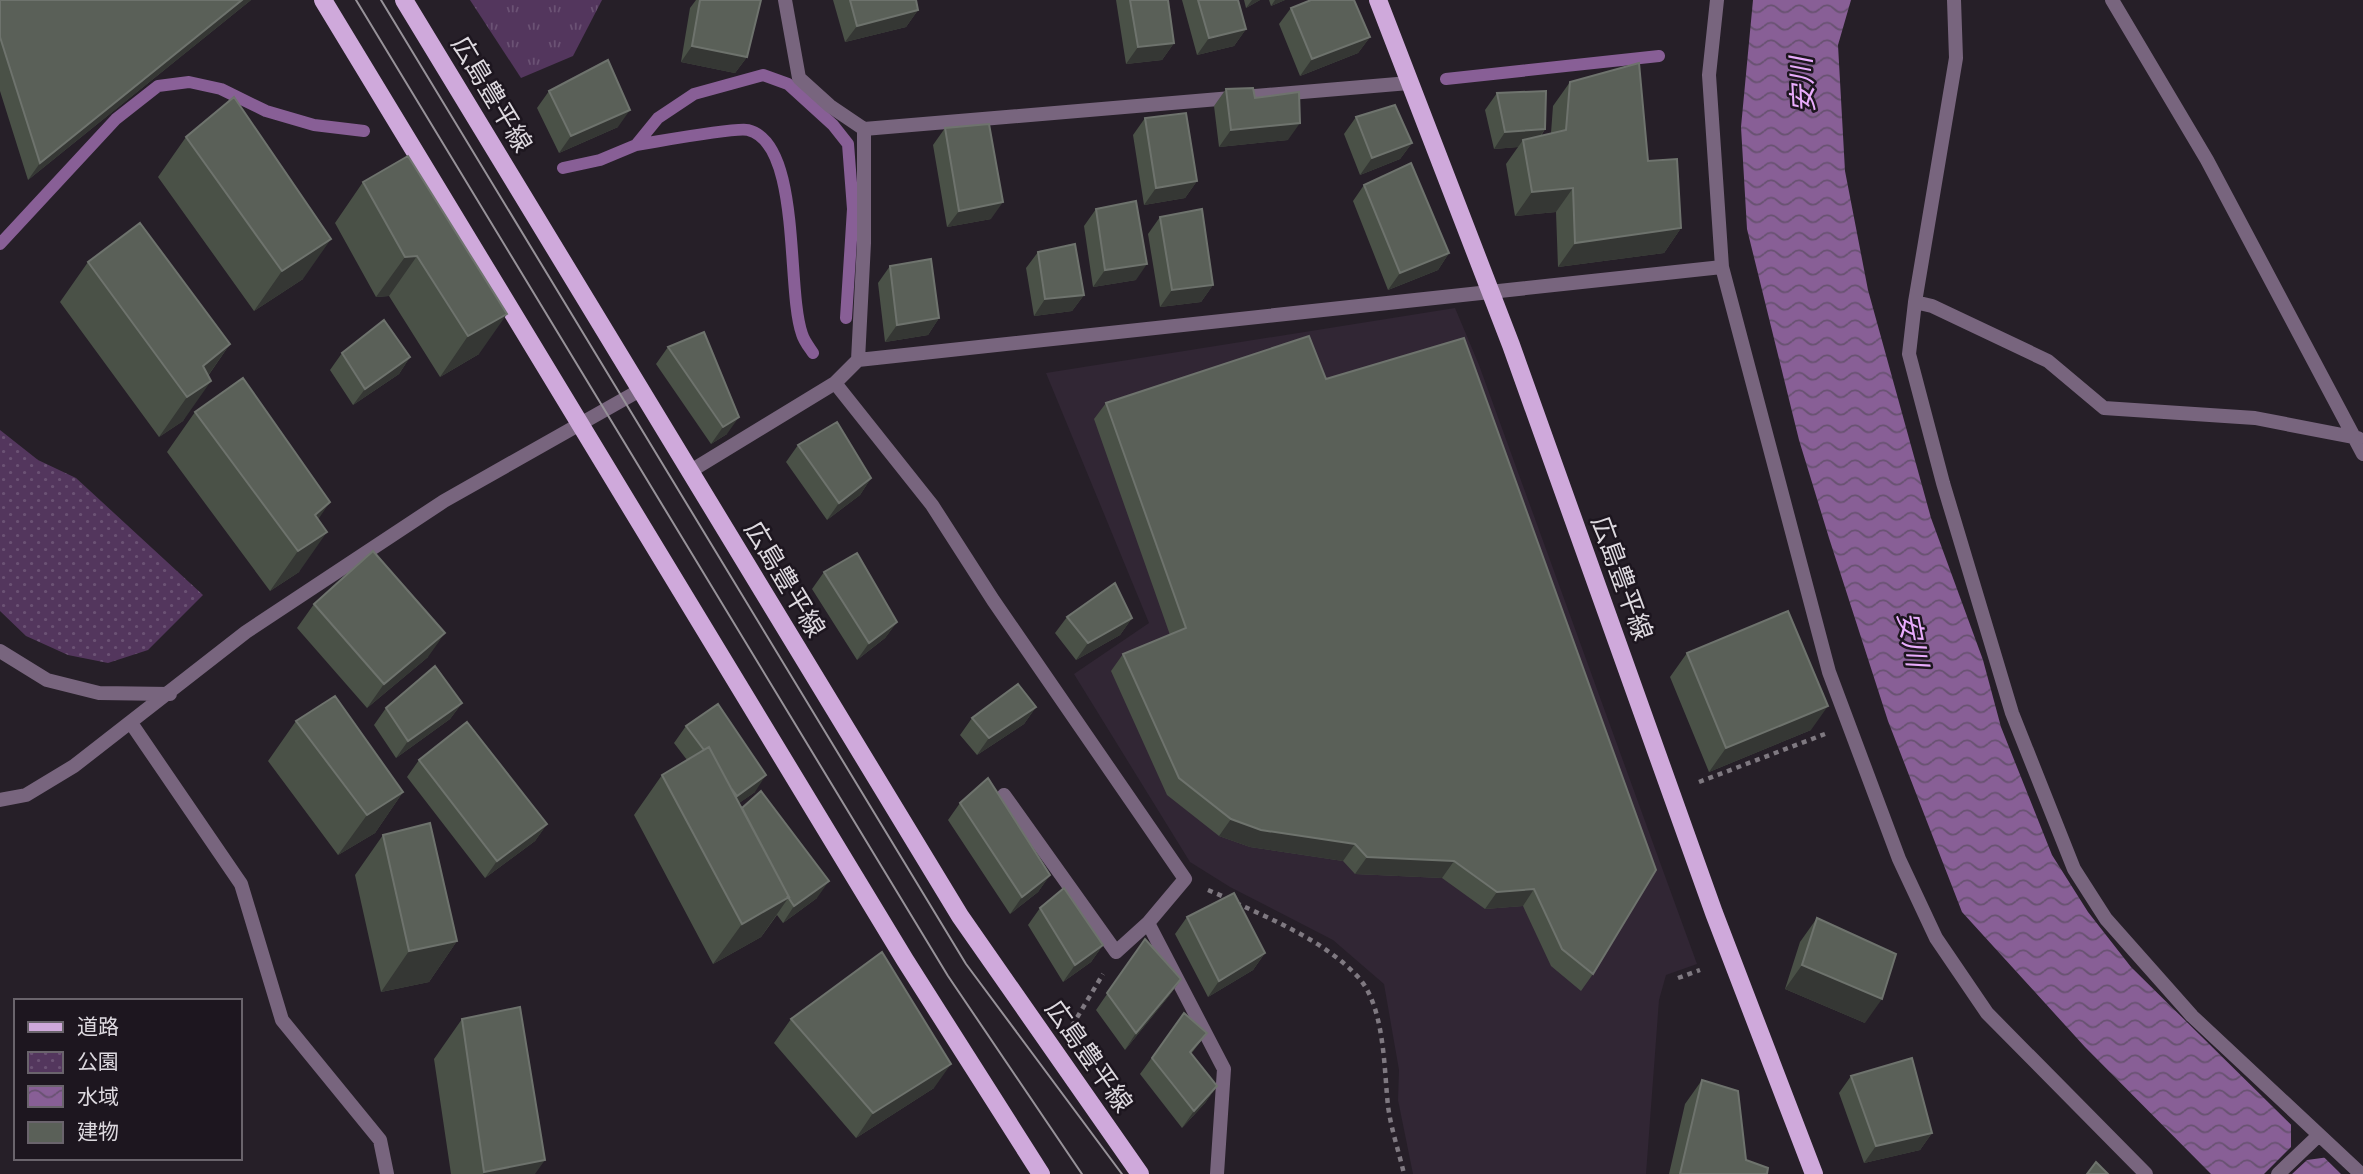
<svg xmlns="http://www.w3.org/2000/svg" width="2363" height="1174" font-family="Cabin,'Noto Sans JP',sans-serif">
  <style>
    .built { fill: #312634 }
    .grass { fill: url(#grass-tufts) }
    .park { fill: url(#park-dots) }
    .water { fill: url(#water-waves) }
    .pier { fill: #261f28 }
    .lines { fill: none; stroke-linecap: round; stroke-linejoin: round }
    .stream { stroke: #885f96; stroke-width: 12 }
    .path { stroke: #7f7981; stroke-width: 4.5; stroke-dasharray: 5 5; stroke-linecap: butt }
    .minor { stroke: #78657e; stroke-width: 14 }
    .primary { stroke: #cfa9db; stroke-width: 18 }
    .tram { stroke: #979299; stroke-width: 2 }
    .wall { fill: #4a5147 }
    .shaded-wall { fill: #353734 }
    .building { fill: #5a6058; stroke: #6e736d; stroke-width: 2 }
    .labels { text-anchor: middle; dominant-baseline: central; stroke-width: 5; stroke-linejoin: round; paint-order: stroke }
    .street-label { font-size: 26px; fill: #ddd9df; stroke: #1d161f }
    .water-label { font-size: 28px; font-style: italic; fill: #e9adfd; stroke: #1d161f }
  </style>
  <defs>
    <pattern id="grass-tufts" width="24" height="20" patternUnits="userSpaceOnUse" patternTransform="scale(1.75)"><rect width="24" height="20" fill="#53365d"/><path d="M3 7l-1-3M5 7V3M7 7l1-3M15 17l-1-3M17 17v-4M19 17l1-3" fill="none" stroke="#6b5274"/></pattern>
    <pattern id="park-dots" width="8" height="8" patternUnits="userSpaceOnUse" patternTransform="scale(1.75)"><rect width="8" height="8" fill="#53365d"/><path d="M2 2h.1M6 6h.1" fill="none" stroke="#6b5274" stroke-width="1.8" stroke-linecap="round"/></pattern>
    <pattern id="water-waves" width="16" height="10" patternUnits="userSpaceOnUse" patternTransform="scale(1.75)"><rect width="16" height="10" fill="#885f96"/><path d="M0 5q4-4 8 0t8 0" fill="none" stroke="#685271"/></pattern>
  </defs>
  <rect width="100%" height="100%" fill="#261f28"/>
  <path class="built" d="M1455,308L1479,365L1697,964L1666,975L1659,1000L1646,1174H1413L1398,1100L1399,1070L1384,984L1333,940L1230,887L1190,862L1074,674L1149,623L1046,373Z"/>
  <path class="grass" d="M470,0H602L573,56L521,78Z"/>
  <path class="park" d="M0,430L38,460L76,478L203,595L148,650L108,663L68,655L26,636L0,611Z"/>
  <path class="water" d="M1753,0H1851L1838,45L1845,171L1868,290L1931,518L1983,660L2001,727L2052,855L2088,912L2131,967L2341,1174H2211L2085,1047L1962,912L1888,721L1829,538L1799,440L1747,229L1741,127Z"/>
  <path class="pier" d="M2291,1124L2329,1157L2307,1160L2292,1174H2264L2291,1147Z"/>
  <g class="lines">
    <path class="stream" d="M1446,79L1659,56
      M636,145C656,142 734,127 748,130C802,143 786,289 802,334C804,341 809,347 813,353
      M563,168L600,160L636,145L658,118L694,94L763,75L788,84L833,125L848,144L853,209L846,318
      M0,244L116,119L158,86L189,82L221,89L266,111L314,125L364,131"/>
    <path class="path" d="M1699,782L1825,734
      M1208,890L1229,899
      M1236,903C1278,922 1327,943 1359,978C1385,1008 1384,1070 1388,1106C1391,1129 1399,1152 1404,1174
      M1678,978L1700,970
      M1072,1026L1103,974"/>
    <path class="minor" d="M785,0L799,78L830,106L864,129V243L858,360
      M1717,0L1709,75L1722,267L1829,672L1899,859L1936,938L1987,1013L2146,1174
      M1954,0L1956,58L1915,302L1909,354L1943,483L2012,713L2074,869L2106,919L2192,1016L2361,1174
      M2112,0L2207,160L2363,454
      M864,129L1409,83
      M1915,302L1932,306L2048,361L2104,408L2255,418L2358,438
      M835,383L932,505L993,600L1185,879L1148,923L1224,1069L1217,1174
      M689,472L835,383L858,360L1722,267
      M0,651L47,680L99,693L170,694
      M131,723L241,884L282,1020L380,1140L387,1174
      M1004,795L1116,952L1148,923
      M0,800L26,795L74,766L246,632L444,501L642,389
      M2278,1174L2319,1135"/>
    <path class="primary" d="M323,0L905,960L1041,1174
      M404,0L960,916L1140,1174
      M1378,0L1511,345L1714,913L1814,1174"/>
    <path class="tram" d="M356,0L948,976L1082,1174
      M381,0L966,964L1122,1174"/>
  </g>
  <path class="wall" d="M0,0H251L28,180L0,91Z
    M696,0H761L747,57L735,73L681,62L690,8Z
    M833,0H916L918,10L906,27L845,42Z
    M1116,0H1168L1174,43L1162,60L1126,64Z
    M1182,0H1238L1246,29L1234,46L1197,55Z
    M1244,0H1260L1246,8Z
    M1269,0H1285L1271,6Z
    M1291,8L1370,37L1358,53L1300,76L1279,24Z
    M1570,82L1648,161L1681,228L1664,253L1558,267L1556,212L1515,216L1506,164L1518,147L1494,149L1485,110L1497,93L1545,129L1541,136L1551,133L1553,106Z
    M1226,89L1288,140L1219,147L1214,106Z
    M549,91L618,127L559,153L537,108Z
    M1356,117L1412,143L1400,159L1360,175L1344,134Z
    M1145,118L1197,181L1185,198L1144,205L1133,135Z
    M945,128L991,219L947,227L933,145Z
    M186,137L303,279L254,311L158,177Z
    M408,156L479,354L440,377L389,296L376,297L335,223L363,182Z
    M1364,185L1449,253L1438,270L1388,290L1353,201Z
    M1096,209L1136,280L1093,287L1084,226Z
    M1160,217L1213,285L1201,302L1160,307L1148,234Z
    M1038,252L1084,295L1072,311L1034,316L1026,268Z
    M88,262L230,344L208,376L183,421L159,437L60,302Z
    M890,266L939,318L928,335L885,342L878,283Z
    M668,347L727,434L711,444L656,364Z
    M342,353L410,357L399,374L353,405L330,370Z
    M1326,379L1593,974L1581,991L1551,966L1523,906L1485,909L1442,878L1355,874L1343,861L1250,847L1219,836L1167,795L1111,671L1123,654L1170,635L1094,419L1106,403Z
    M195,412L318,520L299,572L270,591L167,452Z
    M798,445L871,478L860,495L827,520L786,462Z
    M824,572L897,622L885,638L857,660L812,589Z
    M314,604L428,657L367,708L297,628Z
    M1067,617L1132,618L1120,635L1076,660L1055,633Z
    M1687,653L1811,730L1709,772L1670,677Z
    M462,703L450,719L396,758L374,725L386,708Z
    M1036,707L1024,724L977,755L960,735L972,718Z
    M296,721L403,792L375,833L338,855L268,761Z
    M686,726L755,792L739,803L742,808L817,898L783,923L777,915L761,937L713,964L634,815L662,775L687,760L674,743Z
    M419,760L547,824L535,841L485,878L407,777Z
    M960,803L1050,875L1038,892L1010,914L948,820Z
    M383,835L457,941L429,982L381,992L355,875Z
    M1040,908L1103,945L1091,962L1063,982L1028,925Z
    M1187,917L1265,953L1253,970L1208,997L1175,934Z
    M1817,918L1865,1023L1785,989L1800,942Z
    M1145,939L1181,979L1169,996L1125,1050L1096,1010Z
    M1184,1013L1207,1033L1191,1054L1217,1086L1205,1103L1182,1128L1140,1074Z
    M462,1019L535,1174H451L434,1059Z
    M791,1019L934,1088L856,1138L774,1043Z
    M1851,1076L1932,1133L1920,1150L1864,1163L1839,1093Z
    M1702,1080L1746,1160L1767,1174H1669L1685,1104Z"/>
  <path class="shaded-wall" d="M242,0H251L28,180L40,163Z
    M1252,0H1260L1246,8Z
    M1275,0H1285L1271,6Z
    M918,10L906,27L845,42L857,26Z
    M1246,29L1234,46L1197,55L1209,38Z
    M1370,37L1358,53L1300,76L1312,59Z
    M1174,43L1162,60L1126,64L1138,47Z
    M692,46L747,57L735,73L681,62Z
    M630,110L618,127L559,153L571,136Z
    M1300,123L1288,140L1219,147L1231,130Z
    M1545,129L1533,146L1523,140L1518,147L1494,149L1505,132Z
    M1412,143L1400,159L1360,175L1372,158Z
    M1197,181L1185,198L1144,205L1156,188Z
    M1573,188L1556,212L1515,216L1532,192Z
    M1003,202L991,219L947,227L959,211Z
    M1681,228L1664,253L1558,267L1575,243Z
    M331,239L303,279L254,311L282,271Z
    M1449,253L1438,270L1388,290L1400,273Z
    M417,256L389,296L376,297L405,257Z
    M1147,264L1136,280L1093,287L1105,270Z
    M1213,285L1201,302L1160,307L1172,290Z
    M1084,295L1072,311L1034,316L1045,299Z
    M507,314L479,354L440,377L468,336Z
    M939,318L928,335L885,342L897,325Z
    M230,344L202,384L203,366Z
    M410,357L399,374L353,405L365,389Z
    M211,381L183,421L159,437L187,397Z
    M739,417L727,434L711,444L723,427Z
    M871,478L860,495L827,520L839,503Z
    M330,502L302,543L315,515Z
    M327,532L299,572L270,591L298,551Z
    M1132,618L1120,635L1076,660L1088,643Z
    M897,622L885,638L857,660L869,643Z
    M445,633L428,657L367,708L384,684Z
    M462,703L450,719L396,758L408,741Z
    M1828,706L1811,730L1709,772L1726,748Z
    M1036,707L1024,724L977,755L989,738Z
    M766,775L755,792L725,813L737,796Z
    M403,792L375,833L338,855L367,815Z
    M1231,819L1355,844L1343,861L1250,847L1219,836Z
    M547,824L535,841L485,878L497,861Z
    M1367,857L1454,861L1442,878L1355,874Z
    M1050,875L1038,892L1010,914L1022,897Z
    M829,881L817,898L783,923L794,906Z
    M1534,889L1523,906L1485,909L1497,892Z
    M789,897L761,937L713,964L742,924Z
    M457,941L429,982L381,992L409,951Z
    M1103,945L1091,962L1063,982L1075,965Z
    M1265,953L1253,970L1208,997L1219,981Z
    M1802,965L1882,999L1865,1023L1785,989Z
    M1181,979L1169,996L1125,1050L1136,1033Z
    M951,1064L934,1088L856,1138L873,1113Z
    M1217,1086L1205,1103L1182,1128L1194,1111Z
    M1932,1133L1920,1150L1864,1163L1876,1146Z
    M545,1160L535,1174H483L484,1172Z"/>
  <path class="building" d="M0,0H242L40,163L0,37Z
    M700,0H761L747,57L692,46Z
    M850,0H916L918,10L857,26Z
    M1130,0H1168L1174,43L1138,47Z
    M1198,0H1238L1246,29L1209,38Z
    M1311,0H1354L1370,37L1312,59L1291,8Z
    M608,60L630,110L571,136L549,91Z
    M1639,63L1648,161L1677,159L1681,228L1575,243L1573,188L1532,192L1523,140L1566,130L1570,82Z
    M1253,88L1255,98L1299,92L1300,123L1231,130L1226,89Z
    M1546,91L1545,129L1505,132L1497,93Z
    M234,97L331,239L282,271L186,137Z
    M1395,105L1412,143L1372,158L1356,117Z
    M1186,113L1197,181L1156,188L1145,118Z
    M989,124L1003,202L959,211L945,128Z
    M408,156L507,314L468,336L417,256L405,257L363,182Z
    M1411,163L1449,253L1400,273L1364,185Z
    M1136,201L1147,264L1105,270L1096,209Z
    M1202,209L1213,285L1172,290L1160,217Z
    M140,223L230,344L203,366L211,381L187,397L88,262Z
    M1075,244L1084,295L1045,299L1038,252Z
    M931,259L939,318L897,325L890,266Z
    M384,320L410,357L365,389L342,353Z
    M704,332L739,417L723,427L668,347Z
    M1309,336L1326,379L1464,338L1656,870L1593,974L1562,949L1534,889L1497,892L1454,861L1367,857L1355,844L1261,830L1231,819L1179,778L1123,654L1186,628L1106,403Z
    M243,378L330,502L315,515L327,532L298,551L195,412Z
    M837,422L871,478L839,503L798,445Z
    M373,551L445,633L384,684L314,604Z
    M857,553L897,622L869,643L824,572Z
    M1115,583L1132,618L1088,643L1067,617Z
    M1788,611L1828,706L1726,748L1687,653Z
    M435,666L462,703L408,741L386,708Z
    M1018,684L1036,707L989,738L972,718Z
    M335,696L403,792L367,815L296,721Z
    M718,704L766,775L737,796L731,788L709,747L704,750L686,726Z
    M467,722L547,824L497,861L419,760Z
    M709,747L789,897L742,924L662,775Z
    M988,778L1050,875L1022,897L960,803Z
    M761,791L829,881L794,906L788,897H789L742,808Z
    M430,823L457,941L409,951L383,835Z
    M1064,888L1103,945L1075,965L1040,908Z
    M1234,893L1265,953L1219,981L1187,917Z
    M1817,918L1896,954L1882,999L1802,965Z
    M1145,939L1181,979L1136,1033L1107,993Z
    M882,952L951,1064L873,1113L791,1019Z
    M520,1007L545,1160L484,1172L462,1019Z
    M1184,1013L1207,1033L1190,1052L1217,1086L1194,1111L1152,1058Z
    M1912,1058L1932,1133L1876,1146L1851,1076Z
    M1702,1080L1738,1091L1746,1160L1768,1168L1767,1174H1680Z
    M2096,1162L2108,1174H2087Z"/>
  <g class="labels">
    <g class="street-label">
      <text transform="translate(492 94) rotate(59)">広島豊平線</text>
      <text transform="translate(1622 578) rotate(70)">広島豊平線</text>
      <text transform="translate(785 579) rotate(59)">広島豊平線</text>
      <text transform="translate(1089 1056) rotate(55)">広島豊平線</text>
    </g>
    <g class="water-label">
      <text transform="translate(1802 85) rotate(-93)">安川</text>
      <text transform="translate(1913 639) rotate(79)">安川</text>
    </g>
  </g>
  <rect x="14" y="999" width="228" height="161" fill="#1d161f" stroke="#6a646c" stroke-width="2"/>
  <rect x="28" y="1022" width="35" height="10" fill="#cfa9db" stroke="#6a646c" stroke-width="2"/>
  <text x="77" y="1034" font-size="21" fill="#ddd9df">道路</text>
  <rect x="28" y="1052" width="35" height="21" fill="url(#park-dots)" stroke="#6a646c" stroke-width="2"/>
  <text x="77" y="1069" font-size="21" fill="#ddd9df">公園</text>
  <rect x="28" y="1086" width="35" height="21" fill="url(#water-waves)" stroke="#6a646c" stroke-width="2"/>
  <text x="77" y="1104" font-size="21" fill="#ddd9df">水域</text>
  <rect x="28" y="1122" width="35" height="21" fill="#5a6058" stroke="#6a646c" stroke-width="2"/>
  <text x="77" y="1139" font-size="21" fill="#ddd9df">建物</text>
</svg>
